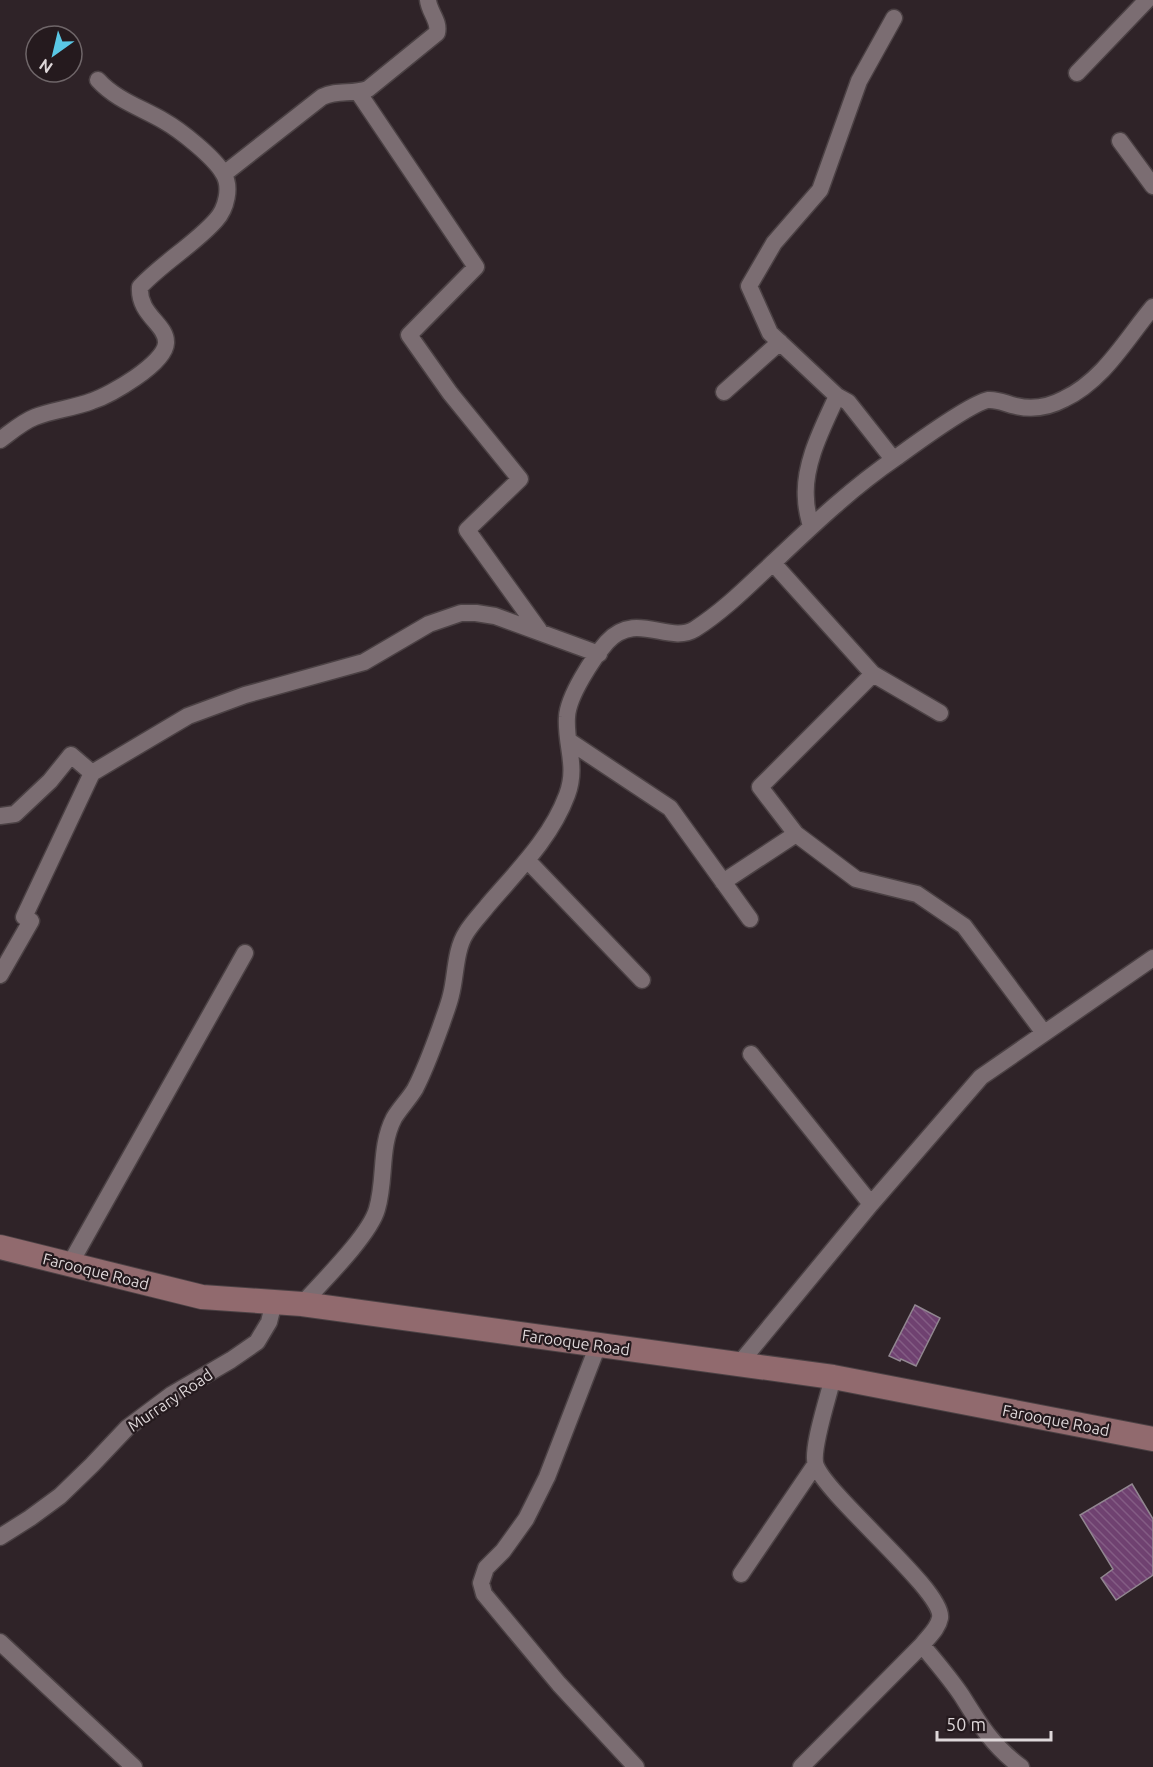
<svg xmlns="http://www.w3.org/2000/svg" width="1153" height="1767" font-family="Ubuntu,sans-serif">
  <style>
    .building { fill: url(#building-back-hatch); stroke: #918690; stroke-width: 1.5 }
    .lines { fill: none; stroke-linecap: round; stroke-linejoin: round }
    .street-casing { stroke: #4b4144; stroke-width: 19 }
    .secondary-casing { stroke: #4b4144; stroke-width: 26 }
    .street { stroke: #7b6d72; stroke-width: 16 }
    .secondary { stroke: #916a6e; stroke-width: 24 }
    .labels { text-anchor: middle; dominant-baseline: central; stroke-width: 4.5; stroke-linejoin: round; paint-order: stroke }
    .street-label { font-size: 16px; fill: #ded7d9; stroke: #251a1e }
  </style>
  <defs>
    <pattern id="building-back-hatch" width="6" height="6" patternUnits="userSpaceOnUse" patternTransform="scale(1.5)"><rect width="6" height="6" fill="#6f4170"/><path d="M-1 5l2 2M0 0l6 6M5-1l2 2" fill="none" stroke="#835c84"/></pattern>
  </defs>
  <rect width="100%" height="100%" fill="#2f2328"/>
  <path class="building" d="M915,1305L940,1318L916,1366L901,1359L900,1361L889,1356Z
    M1132,1484L1153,1519V1575L1116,1600L1101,1578L1113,1569L1080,1515Z"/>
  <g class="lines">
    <g class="street-casing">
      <path id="street" d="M1077,73L1147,0
        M358,92L476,267L409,335L450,393L520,479L467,530L539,630
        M1120,141L1153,186
        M224,174L322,97C338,89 351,95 368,89L437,33C440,21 429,12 428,0
        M724,392L780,342
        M0,440C11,432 22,422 35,417C53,410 74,408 92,401C110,395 165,364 166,343C167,324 138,315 140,287C162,263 195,244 216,220C226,209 232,187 223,173C214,157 180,130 164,121C142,108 116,100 98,80
        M893,459L848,402L837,396L770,333L749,286L774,243L820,190L859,81L894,18
        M811,527C809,518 806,509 806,499C803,464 823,427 837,396
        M773,563L873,674L940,713
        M569,741L670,808L750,919
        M0,816L15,814L50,781L71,755L92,773
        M796,834L760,787L873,674
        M528,861L642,980
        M723,882L796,834L856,879L917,894L964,926L1044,1033
        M24,917L92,773L188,716L245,695L364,662L429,624L461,613H476L495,616L599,654
        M0,975L31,921
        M751,1054L871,1204
        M70,1264L245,953
        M302,1304C321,1283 370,1235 377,1209C386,1179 379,1147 394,1118C400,1108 409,1099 415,1089C426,1068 434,1045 442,1023C445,1014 449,1004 451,995C456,976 455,950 466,933C472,923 481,914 488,905C518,870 551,838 567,795C578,766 565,745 567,717C568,696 593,658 607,642C636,610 669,645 695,629C725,610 751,583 777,559C815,523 853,487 897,457C915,444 969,404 988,400C998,399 1006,404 1016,406C1033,410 1049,407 1064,399C1104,380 1126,339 1153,307
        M598,1345L547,1477L526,1519L503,1551L486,1568L481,1583L484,1594L559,1684L636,1767
        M739,1364L871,1204L981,1077L1153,958
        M0,1537L30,1518L60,1496L92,1465L127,1428L171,1395L231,1360L257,1342L269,1322L274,1302
        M741,1574L815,1465
        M0,1642L134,1767
        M922,1645C936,1662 950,1678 962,1696C980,1725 993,1746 1021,1767
        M801,1767L922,1645C928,1637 938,1629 940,1618C945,1592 830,1499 816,1466C810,1451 829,1395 833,1377"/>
    </g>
    <g class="secondary-casing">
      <path id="secondary" d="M0,1247L202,1297L302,1304L833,1377L1153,1439"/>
    </g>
    <use href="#street" class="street"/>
    <use href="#secondary" class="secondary"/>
  </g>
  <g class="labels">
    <g class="street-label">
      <text transform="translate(96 1271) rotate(14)">Farooque Road</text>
      <text transform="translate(576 1342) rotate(8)">Farooque Road</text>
      <text transform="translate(170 1400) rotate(-34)">Murrary Road</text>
      <text transform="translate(1056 1420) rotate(11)">Farooque Road</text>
    </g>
  </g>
  <g transform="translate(54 54) rotate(214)"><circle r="28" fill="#251a1e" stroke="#6f6669" stroke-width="1.5"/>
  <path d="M0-4.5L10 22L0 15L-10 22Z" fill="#5ac8e6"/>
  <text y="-9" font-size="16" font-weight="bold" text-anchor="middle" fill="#ded7d9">N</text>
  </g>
  <path d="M937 1731v9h114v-9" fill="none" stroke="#ded7d9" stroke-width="3"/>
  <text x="946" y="1731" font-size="18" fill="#ded7d9" stroke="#251a1e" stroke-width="4.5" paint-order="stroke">50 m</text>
</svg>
